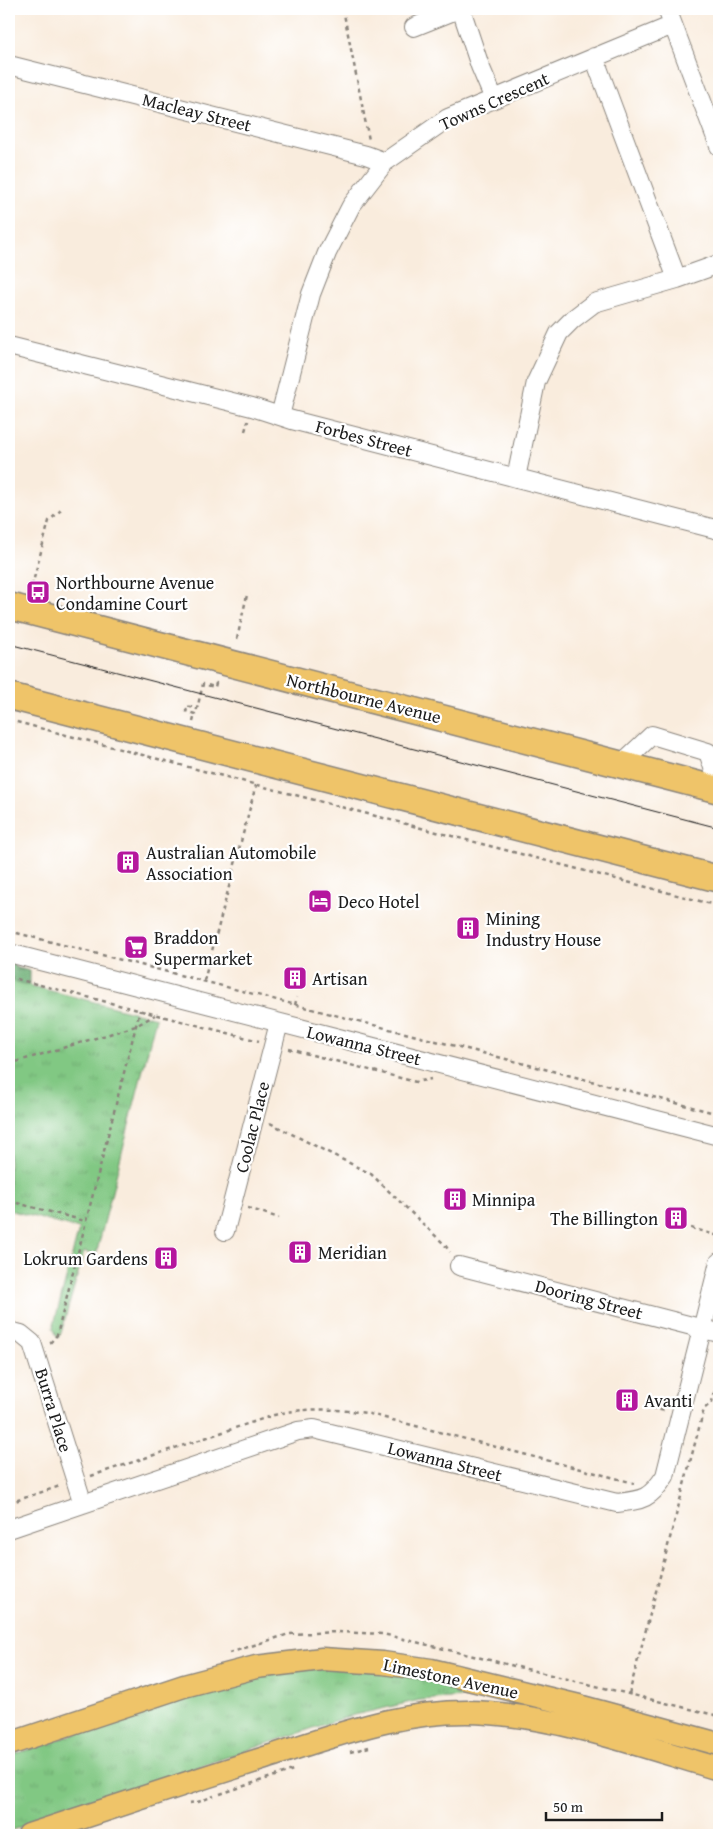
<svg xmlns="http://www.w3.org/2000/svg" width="728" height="1844" font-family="'Gentium Book Plus',serif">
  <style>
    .forest { fill: url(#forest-firs); stroke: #426446 }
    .park { fill: url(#park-tufts); stroke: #4e7250 }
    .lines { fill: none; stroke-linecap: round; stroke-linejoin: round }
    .minor-casing { stroke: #8a847c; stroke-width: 20 }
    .major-casing { stroke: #8a847c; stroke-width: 25 }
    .highway-casing { stroke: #8a847c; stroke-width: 29 }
    .path { stroke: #8a847c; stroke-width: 2.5; stroke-dasharray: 4 4; stroke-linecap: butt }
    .minor { stroke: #fff; stroke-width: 18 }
    .major { stroke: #efc469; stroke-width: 22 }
    .highway { stroke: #efc469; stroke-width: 26 }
    .tram { stroke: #1c1c1c; stroke-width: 1 }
    .labels { text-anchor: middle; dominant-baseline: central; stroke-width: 4.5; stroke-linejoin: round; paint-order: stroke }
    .street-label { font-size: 18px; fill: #1c1c1c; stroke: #fff }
    .poi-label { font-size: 18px; fill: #1c1c1c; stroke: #fff; text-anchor: start }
  </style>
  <defs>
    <pattern id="forest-firs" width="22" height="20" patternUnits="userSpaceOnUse" patternTransform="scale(1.25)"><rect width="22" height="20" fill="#68ac71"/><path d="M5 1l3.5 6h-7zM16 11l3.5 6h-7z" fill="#558b5c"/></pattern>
    <pattern id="park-tufts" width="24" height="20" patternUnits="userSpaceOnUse" patternTransform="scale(1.25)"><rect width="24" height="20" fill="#81c883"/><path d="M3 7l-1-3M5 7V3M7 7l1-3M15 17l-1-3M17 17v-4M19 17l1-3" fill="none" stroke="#6fab71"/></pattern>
  </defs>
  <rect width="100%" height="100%" fill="#fff"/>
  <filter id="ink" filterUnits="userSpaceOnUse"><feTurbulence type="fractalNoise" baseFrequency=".02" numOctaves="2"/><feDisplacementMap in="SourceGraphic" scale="10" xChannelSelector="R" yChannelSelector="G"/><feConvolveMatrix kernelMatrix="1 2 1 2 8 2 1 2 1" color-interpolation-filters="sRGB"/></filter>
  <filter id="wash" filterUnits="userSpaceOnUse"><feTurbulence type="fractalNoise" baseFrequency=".0096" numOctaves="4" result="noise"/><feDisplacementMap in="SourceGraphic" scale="20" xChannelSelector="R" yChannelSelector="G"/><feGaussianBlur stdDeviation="1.12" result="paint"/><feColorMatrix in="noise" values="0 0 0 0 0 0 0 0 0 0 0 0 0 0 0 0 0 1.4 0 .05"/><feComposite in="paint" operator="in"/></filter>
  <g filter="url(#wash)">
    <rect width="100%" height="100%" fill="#f9ecdd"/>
    <path class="forest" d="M9,958L12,959L15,967L30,971V984L38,1001L9,1022Z"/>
    <path class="park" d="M9,980L156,1018L96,1255L84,1252L61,1333L58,1338L53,1328L79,1229L9,1210Z
      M320,1665L370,1670L490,1692L480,1696L420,1700L346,1717L9,1831V1756L240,1679Z"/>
  </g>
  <g filter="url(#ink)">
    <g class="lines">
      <g class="minor-casing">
        <path id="minor" d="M461,9L480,66L494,99
          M667,9L719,146
          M414,27L459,9
          M594,57L677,279
          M9,65L366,155L385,162
          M9,346L252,407L292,420L719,530
          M280,416L311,294L327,253L351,206L385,162L448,118L673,25
          M516,478L536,382L559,333L573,319L594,303L677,279L719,264
          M621,764L652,735L708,752L719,786
          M9,953L719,1136
          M225,1231L279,1023
          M459,1266L719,1333
          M9,1331L21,1334L32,1343L83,1504
          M9,1529L298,1431L314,1429L617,1503C643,1500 650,1499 665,1476L719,1262"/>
      </g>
      <g class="major-casing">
        <path id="major" d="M9,1744L184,1686L256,1667L322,1659L383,1663L431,1670L579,1706L719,1744
          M29,1835C107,1809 186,1783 265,1758C336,1735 413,1706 489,1713C568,1719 644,1747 719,1769"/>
      </g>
      <g class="highway-casing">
        <path id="highway" d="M9,606L719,790
          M9,696L719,879"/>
      </g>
      <path class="path" d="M343,9L369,140
        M245,431L248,421
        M32,586L49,521L61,510
        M237,639L247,595
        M9,720L719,906
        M193,722L195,714L186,711L187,706L197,709L203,684L215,687L216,683L213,682
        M9,931L719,1114
        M9,977L259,1041
        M204,981L256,785
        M295,1005L297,997
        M289,1049L416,1082L431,1079
        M9,1064L136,1026L155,1015
        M270,1123L371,1174L445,1245L450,1252
        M9,1201L85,1221
        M248,1208L279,1218
        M691,1228L719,1236
        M717,1245L719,1235
        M50,1343L57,1335L140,1010
        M713,1355L719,1356
        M644,1406L665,1411
        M91,1476L274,1415C303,1407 336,1409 366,1413L634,1483
        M9,1503L60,1486
        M229,1653L289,1634L338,1632L383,1634L719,1716
        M629,1694L704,1409L712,1402L719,1373
        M350,1752L369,1747
        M220,1794L293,1770
        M189,1803L198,1802L214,1796"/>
      <use href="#minor" class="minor"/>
      <use href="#major" class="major"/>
      <use href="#highway" class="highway"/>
      <path class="tram" d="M9,644L719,828"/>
    </g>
  </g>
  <defs>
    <g id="bus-square" transform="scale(1.25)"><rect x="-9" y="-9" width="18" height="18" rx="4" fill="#b5179e" stroke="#fff"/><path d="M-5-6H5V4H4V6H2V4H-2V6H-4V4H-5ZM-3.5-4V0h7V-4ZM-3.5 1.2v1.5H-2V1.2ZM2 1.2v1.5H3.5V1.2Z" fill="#fff"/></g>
    <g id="building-square" transform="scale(1.25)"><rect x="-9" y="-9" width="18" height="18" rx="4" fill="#b5179e" stroke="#fff"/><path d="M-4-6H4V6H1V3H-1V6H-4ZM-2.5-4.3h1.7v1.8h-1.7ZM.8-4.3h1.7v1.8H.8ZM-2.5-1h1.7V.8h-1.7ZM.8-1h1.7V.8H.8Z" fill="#fff"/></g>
    <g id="hotel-square" transform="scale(1.25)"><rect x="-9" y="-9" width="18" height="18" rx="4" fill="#b5179e" stroke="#fff"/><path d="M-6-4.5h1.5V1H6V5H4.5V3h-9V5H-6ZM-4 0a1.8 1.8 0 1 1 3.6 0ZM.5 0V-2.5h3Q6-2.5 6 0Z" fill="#fff"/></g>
    <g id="supermarket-square" transform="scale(1.25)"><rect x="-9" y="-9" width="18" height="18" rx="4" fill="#b5179e" stroke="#fff"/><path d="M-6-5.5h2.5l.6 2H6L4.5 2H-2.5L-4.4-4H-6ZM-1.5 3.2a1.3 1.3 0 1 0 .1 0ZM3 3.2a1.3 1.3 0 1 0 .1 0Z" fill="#fff"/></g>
  </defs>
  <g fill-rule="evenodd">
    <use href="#bus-square" x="38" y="592"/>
    <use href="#building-square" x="128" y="862"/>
    <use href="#hotel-square" x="320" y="901"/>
    <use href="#building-square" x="468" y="928"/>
    <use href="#supermarket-square" x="136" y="947"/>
    <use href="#building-square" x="295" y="978"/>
    <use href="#building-square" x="455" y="1199"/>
    <use href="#building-square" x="676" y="1218"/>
    <use href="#building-square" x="300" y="1252"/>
    <use href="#building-square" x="166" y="1258"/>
    <use href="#building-square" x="627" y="1400"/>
  </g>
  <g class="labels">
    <g class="street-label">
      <text transform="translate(494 101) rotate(-24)">Towns Crescent</text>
      <text transform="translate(197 112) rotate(14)">Macleay Street</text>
      <text transform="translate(364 438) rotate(15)">Forbes Street</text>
      <text transform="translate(364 698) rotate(14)">Northbourne Avenue</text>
      <text transform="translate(364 1045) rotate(14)">Lowanna Street</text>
      <text transform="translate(252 1127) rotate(-76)">Coolac Place</text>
      <text transform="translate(589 1299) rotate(15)">Dooring Street</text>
      <text transform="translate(54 1410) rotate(73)">Burra Place</text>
      <text transform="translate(445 1461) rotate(14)">Lowanna Street</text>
      <text transform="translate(451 1678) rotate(12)">Limestone Avenue</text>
    </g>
    <g class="poi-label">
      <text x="56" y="582">Northbourne Avenue<tspan x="56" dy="21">Condamine Court</tspan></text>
      <text x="146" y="852">Australian Automobile<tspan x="146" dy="21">Association</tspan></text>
      <text x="338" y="901">Deco Hotel</text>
      <text x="486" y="918">Mining<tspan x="486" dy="21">Industry House</tspan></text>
      <text x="154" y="937">Braddon<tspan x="154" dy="21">Supermarket</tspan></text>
      <text x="312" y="978">Artisan</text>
      <text x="472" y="1199">Minnipa</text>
      <text x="658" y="1218" text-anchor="end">The Billington</text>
      <text x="318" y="1252">Meridian</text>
      <text x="148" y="1258" text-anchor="end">Lokrum Gardens</text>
      <text x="644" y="1400">Avanti</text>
    </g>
  </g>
  <rect width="728" height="1844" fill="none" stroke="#fff" stroke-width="30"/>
  <path d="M546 1812v8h116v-8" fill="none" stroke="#1c1c1c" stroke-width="2.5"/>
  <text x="553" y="1812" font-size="15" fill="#1c1c1c" stroke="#ffffff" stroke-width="4" paint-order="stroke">50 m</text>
</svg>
